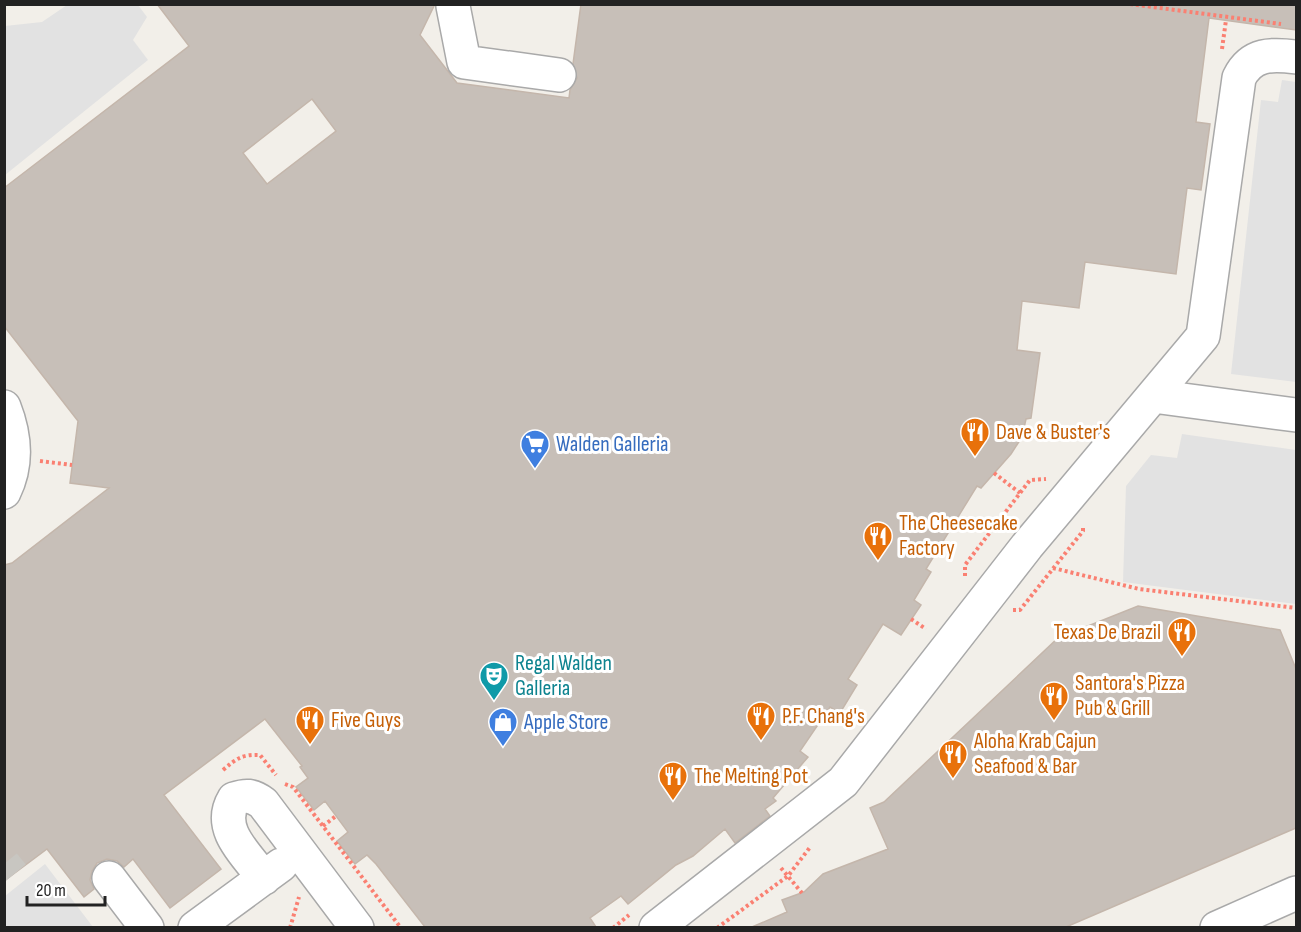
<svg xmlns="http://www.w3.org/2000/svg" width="1301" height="932" font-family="'Sofia Sans Condensed',sans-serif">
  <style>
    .parking { fill: #e2e2e2 }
    .building { fill: #c7bfb8; stroke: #c4b6ab; stroke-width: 1.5; fill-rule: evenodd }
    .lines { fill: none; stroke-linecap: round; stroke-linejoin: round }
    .minor-tunnel { stroke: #c8c6c1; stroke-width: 33; stroke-dasharray: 33 16; stroke-linecap: butt }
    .minor-casing { stroke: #a9a9a9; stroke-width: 36 }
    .path { stroke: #fa8072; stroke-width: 4; stroke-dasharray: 3 3; stroke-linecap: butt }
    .minor { stroke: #fff; stroke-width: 33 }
    .labels { text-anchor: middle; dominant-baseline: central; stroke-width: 6; stroke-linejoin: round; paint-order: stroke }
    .food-label { font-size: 22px; fill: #c56008; stroke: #fff; text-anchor: start }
    .shop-label { font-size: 22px; fill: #366cbe; stroke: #fff; text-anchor: start }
    .culture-label { font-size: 22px; fill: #0d838f; stroke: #fff; text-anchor: start }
  </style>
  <rect width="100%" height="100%" fill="#f2efe9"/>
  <path class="parking" d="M67,5H138L147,17L133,40L148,60L5,175V26L42,22Z
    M1282,80L1296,82V382L1231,374L1261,100L1278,102Z
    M1182,434L1296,450V604L1123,582L1126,486L1151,455L1177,458Z
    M45,864L93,927H5V896Z"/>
  <path class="building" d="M157,4H435L420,35L457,83L569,98L570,90L577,78L573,64L581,4H1296V30L1209,18L1196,122L1210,124L1201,190L1187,188L1176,274L1085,262L1079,308L1022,301L1017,350L1040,353L1031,418L1026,419L1022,437L1011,454L981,488L977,486L926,569L931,572L914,600L921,605L901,635L883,624L848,679L857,685L840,713L830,707L800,751L808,757L773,798L776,801L765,809L770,816L735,843L725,829L693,856L676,865L628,904L621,896L590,918L596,927H425L376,864L367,855L355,864L337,841L348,832L325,801L314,810L296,787L308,778L300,767L302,766L265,719L164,795L221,869L170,908L133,859L124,867L117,861L107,859L97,863L92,871L90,880L94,889L84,897L47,849L4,881V565L12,563L109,488L70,483L78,421L4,326V188L189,46ZM312,99L336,131L267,184L243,153Z
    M1138,606L1280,630L1296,669V828L1066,927H752L787,912L782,900L804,892L823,874L888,849L870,808L884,802L1058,638Z"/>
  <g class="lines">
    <path class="minor-tunnel" d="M4,864L13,875"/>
    <g class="minor-casing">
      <path id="minor" d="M453,6L464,62L559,75
        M1153,396L1296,415
        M4,407C15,435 18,464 4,492
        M109,878L147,928
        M264,878C246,854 216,829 234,799C246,795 252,795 263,803L357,928
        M195,928L281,865
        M656,928L843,782L1027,546L1203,336L1239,78C1251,53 1272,54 1296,57
        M1217,928L1296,893"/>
    </g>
    <path class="path" d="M1130,4L1281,24
      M1222,49L1226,20
      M40,461L72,465
      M994,473L1020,493
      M1053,568L1139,589L1296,608
      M965,576V565L1030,480L1046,479
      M1013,610H1020L1083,531V526
      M911,619L926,629
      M223,770C236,759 242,754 260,755L276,775
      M285,784L293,787L401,928
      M323,826L336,816
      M781,868L802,893
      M290,928L299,897
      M613,928L629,915
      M717,928L788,876L811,846"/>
    <use href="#minor" class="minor"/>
  </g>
  <defs>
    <g id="restaurant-pin" transform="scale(1.5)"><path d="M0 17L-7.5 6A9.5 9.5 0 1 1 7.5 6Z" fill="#e8710a" stroke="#fff"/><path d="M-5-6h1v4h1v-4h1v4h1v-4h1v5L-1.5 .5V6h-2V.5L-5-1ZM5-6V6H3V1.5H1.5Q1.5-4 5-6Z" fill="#fff"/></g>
    <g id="supermarket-pin" transform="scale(1.5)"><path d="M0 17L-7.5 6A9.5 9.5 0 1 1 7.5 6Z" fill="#3f7fe0" stroke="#fff"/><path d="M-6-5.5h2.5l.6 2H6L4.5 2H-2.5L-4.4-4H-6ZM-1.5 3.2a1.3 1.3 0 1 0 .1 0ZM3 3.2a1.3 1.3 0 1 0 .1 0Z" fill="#fff"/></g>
    <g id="theatre-pin" transform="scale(1.5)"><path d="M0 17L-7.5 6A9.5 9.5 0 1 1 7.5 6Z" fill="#0f9aa8" stroke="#fff"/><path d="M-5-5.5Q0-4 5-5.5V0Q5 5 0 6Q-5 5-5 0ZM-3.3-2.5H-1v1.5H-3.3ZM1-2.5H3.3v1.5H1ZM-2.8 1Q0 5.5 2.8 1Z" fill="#fff"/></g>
    <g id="shop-pin" transform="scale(1.5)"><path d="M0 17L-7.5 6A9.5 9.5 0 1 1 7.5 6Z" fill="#3f7fe0" stroke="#fff"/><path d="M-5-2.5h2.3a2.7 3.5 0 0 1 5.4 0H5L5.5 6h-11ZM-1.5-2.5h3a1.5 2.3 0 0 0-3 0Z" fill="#fff"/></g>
  </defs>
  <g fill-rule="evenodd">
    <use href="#restaurant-pin" x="975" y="432"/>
    <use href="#supermarket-pin" x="535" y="444"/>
    <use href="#restaurant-pin" x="878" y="536"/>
    <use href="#restaurant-pin" x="1182" y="632"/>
    <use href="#theatre-pin" x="494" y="676"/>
    <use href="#restaurant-pin" x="1054" y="696"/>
    <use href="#restaurant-pin" x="761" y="716"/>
    <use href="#restaurant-pin" x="310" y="720"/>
    <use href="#shop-pin" x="503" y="722"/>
    <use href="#restaurant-pin" x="953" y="754"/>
    <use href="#restaurant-pin" x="673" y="776"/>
  </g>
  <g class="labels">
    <g class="food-label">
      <text x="996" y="432">Dave &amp; Buster's</text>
      <text x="899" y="523">The Cheesecake<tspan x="899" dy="25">Factory</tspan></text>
      <text x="1161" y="632" text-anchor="end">Texas De Brazil</text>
      <text x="1075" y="683">Santora's Pizza<tspan x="1075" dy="25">Pub &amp; Grill</tspan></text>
      <text x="782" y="716">P.F. Chang's</text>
      <text x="331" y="720">Five Guys</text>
      <text x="974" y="741">Aloha Krab Cajun<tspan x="974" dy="25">Seafood &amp; Bar</tspan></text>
      <text x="694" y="776">The Melting Pot</text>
    </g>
    <g class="shop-label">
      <text x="556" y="444">Walden Galleria</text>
      <text x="524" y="722">Apple Store</text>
    </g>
    <g class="culture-label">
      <text x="515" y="663">Regal Walden<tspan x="515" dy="25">Galleria</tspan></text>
    </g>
  </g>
  <rect width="1301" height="932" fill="none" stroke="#222222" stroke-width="12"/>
  <path d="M27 896v9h78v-9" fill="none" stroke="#222222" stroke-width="3"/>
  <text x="36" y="896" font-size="18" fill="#222222" stroke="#ffffff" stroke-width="4.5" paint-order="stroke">20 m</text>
</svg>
